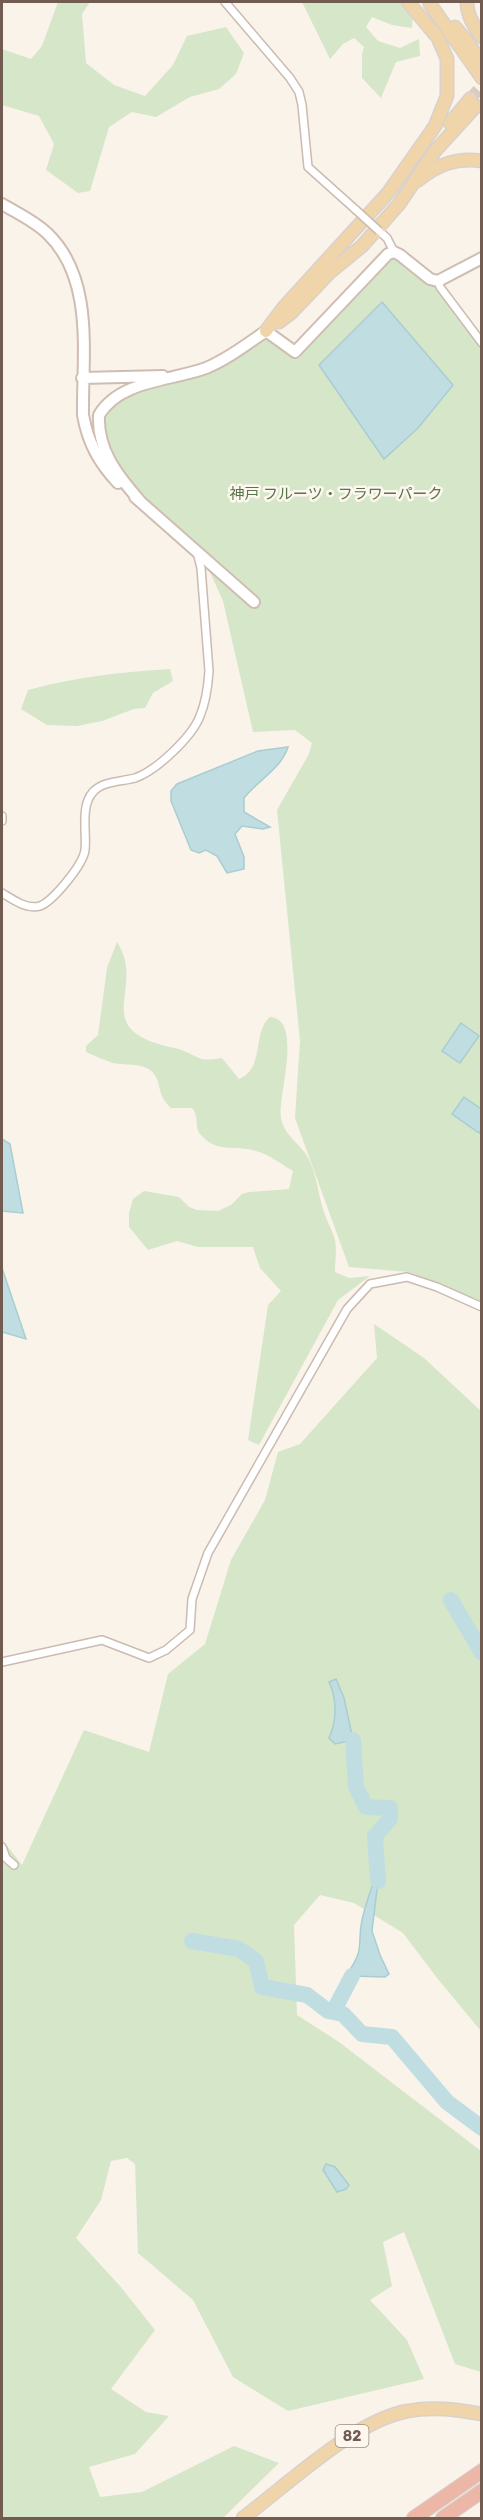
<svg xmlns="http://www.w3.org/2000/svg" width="483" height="2520" font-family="Rubik,'Noto Sans JP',sans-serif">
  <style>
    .green { fill: #d6e6c9 }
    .water { fill: #c0dee2; stroke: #a8cdd2; stroke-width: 1.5 }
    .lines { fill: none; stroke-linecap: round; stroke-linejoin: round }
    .river { stroke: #c0dee2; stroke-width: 16 }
    .primary-tunnel { stroke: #d8cdc4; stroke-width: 12; stroke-dasharray: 12 6; stroke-linecap: butt }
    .street-casing { stroke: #cbbbb1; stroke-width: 10 }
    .secondary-casing { stroke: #cfbdb2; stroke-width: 14 }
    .primary-casing { stroke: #d8d1ce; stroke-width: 15 }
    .highway-casing { stroke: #d8d1ce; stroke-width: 16 }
    .street { stroke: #fff; stroke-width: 7 }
    .secondary { stroke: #fff; stroke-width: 10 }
    .primary { stroke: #f0d4aa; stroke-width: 12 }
    .highway { stroke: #edb7a8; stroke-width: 14 }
    .street-bridge-casing { stroke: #cbbbb1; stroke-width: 10; stroke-linecap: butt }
    .street-bridge { stroke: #fff; stroke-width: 7 }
    .labels { text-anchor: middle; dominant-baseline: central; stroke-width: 5; stroke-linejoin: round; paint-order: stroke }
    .shield { fill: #fdf7f0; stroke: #9c8a80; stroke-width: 1.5 }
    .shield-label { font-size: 14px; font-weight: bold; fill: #725b50 }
    .park-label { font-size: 15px; fill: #587649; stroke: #fdf7f0 }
  </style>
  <rect width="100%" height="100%" fill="#faf3ea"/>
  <path class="green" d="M58,2H90L82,14L86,63L114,85L145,96L173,65L187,36L226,27L244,53L236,74L219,89L190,97L156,117L132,112L109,127L90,191L78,193L46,170L54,144L39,116L2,105V49L31,59L42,46Z
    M302,2H402L413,12L412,28L392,25L372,17L366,27L378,41L400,48L419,39L420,56L396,62L381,98L362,78V54L364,47L354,38L343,44L330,59Z
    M393,255L431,282L481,347V1301L409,1272L349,1267L295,1118L300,1041L277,810L309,754L312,743L295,730L253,732L223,601L198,546L122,480L106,459L104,417L115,401L171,378L216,366L266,331L296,354Z
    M170,669L173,681L153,693L145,708L134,709L102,721L77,726L47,725L21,709L28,690C75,677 121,672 170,669Z
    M117,942C148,989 85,1029 174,1048C184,1050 190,1054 199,1058C205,1061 215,1059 222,1058L239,1079C265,1069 252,1032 270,1017C304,1019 277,1098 281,1118C284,1135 299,1143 307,1156C316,1170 318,1193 323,1209C326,1220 332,1229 335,1240C337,1249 335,1262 335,1272L349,1278L370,1276L338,1300L259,1445L248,1440L268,1305L281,1291L260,1268L253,1247H198L177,1241L148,1250L129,1227V1213L133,1199L144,1191L179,1197L189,1207L197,1210L218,1211L231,1205L242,1194L249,1192L289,1189L293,1171C282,1165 269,1154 256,1151C235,1144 218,1155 200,1134C194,1126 200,1118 192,1108H171C156,1094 162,1084 154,1074C146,1062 126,1066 113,1063C104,1060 95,1056 86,1052V1046L98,1035L107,968Z
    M374,1324L424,1358L481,1411V2031L437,1978L403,1933L354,1903L320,1895L294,1925L297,2015L339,2042L481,2151V2372L455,2364L404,2232L383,2242L392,2286L370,2300L407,2340L424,2379L288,2411L233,2377L193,2300L138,2253L135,2164L127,2158L111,2161L101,2200L76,2238L120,2286L155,2330L111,2389L146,2412L169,2416L135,2454L89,2467L100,2497L142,2492L234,2446L279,2463L223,2518H2V1839L22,1865L84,1730L149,1752L168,1674L205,1644L231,1560L265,1500L278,1452L300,1444L377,1358Z"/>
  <path class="water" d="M382,302L453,385L418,428L384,459L319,365Z
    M288,747C281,769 258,780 244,798V812L270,827L263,829L242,826L235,834L244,857V869L227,873L217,856L206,850L199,853L191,850L171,801V791L177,784L258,751Z
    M461,1023L479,1036L460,1063L442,1051Z
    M464,1097L481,1109V1130L479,1133L452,1114Z
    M2,1139L10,1144L23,1213L2,1211Z
    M2,1268L26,1339L2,1332Z
    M336,1679L344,1698L353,1740L335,1744L329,1738C337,1720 337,1699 329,1682Z
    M375,1878L378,1881L372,1931L380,1955L389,1974L385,1977L352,1976L349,1971C365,1948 357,1943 362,1920C365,1906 370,1892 375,1878Z
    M326,2164L335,2167L349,2185L346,2189L337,2192L323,2170Z"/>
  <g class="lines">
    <path class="river" d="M451,1600L482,1653
      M353,1740L356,1787L366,1807L390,1808V1819L375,1836L378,1881
      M192,1941L239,1949L256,1961L262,1987L307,1995L328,2011L343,2014L362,2034L392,2037L447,2102L482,2128
      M333,2012L352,1976"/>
    <path class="primary-tunnel" d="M470,99L482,86"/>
    <g class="street-casing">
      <path id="street" d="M225,2L290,78L299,92L302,105L308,167L356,210
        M379,231L387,238L394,252
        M438,281L440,287L482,343
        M2,816V821
        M2,893C12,899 27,910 40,906C53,901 83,865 85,850C87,833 80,806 93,792C103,781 120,782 135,778C156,771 192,737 200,716C206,702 208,686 209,671L201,568L197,552
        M2,1662L102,1640L149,1658L166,1650L190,1630L192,1599L208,1553L347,1309L370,1284L407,1277L437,1287L482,1307
        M2,1847L6,1858L14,1865"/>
    </g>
    <g class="secondary-casing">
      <path id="secondary" d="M2,204C17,213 35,221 48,234C95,280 82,356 83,415C88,443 99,463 118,483
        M82,378L163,376
        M135,497L254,602
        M140,501C118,476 97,450 99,415C120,380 171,381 206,368C228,359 247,344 266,331L295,352L388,254L394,252L400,255L430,279L438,281L482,258"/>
    </g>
    <g class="primary-casing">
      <path id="primary" d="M467,2C467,16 474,26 482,37
        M430,4L482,78
        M455,27L466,40L482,63
        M450,123L470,99
        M417,181C437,165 456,157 482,161
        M279,322L291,313L329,273L362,246L399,204L435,151L476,106
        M266,331L284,307L388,193L435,126L447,96V59L438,38L408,2
        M243,2518C287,2485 355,2420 408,2411C433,2406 457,2410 482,2414"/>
    </g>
    <g class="highway-casing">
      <path id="highway" d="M414,2518L482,2471
        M443,2518L482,2491"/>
    </g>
    <use href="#street" class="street"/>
    <use href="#secondary" class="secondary"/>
    <use href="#primary" class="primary"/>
    <use href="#highway" class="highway"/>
    <g class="street-bridge-casing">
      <path id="street-bridge" d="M356,210L379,231"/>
    </g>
    <use href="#street-bridge" class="street-bridge"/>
  </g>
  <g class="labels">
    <rect class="shield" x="335.5" y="2425" width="33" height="22" rx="4.5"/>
    <g class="shield-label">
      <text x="352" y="2436">82</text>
    </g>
    <g class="park-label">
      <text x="336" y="494">神戸 フルーツ・フラワーパーク</text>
    </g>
  </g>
  <rect width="483" height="2520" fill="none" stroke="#725b50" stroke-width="6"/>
</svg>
